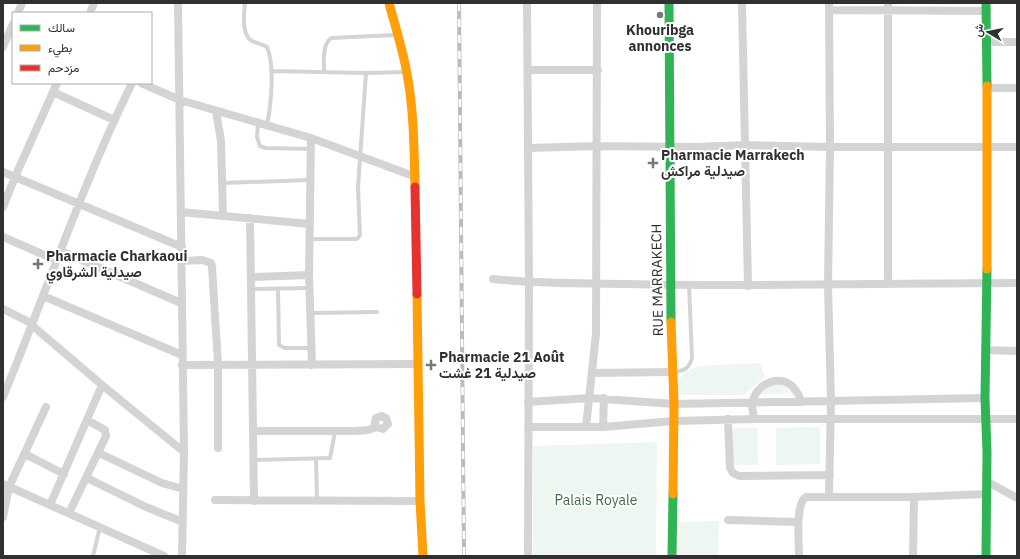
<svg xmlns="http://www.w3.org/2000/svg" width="1020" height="559" font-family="'IBM Plex Sans',Vazirmatn,sans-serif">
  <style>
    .green { fill: #edf6f0 }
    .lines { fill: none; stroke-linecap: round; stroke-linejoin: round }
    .lane { stroke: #d4d4d4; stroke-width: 4 }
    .street { stroke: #d4d4d4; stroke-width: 8 }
    .fast { stroke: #30b455; stroke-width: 9 }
    .slow { stroke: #ff9f0a; stroke-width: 9 }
    .jam { stroke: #e5322d; stroke-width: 9 }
    .rail-casing { stroke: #bcbcbc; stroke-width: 4 }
    .rail { stroke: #fff; stroke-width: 2.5; stroke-dasharray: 8; stroke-linecap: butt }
    .poi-dot { fill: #787878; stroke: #fff; stroke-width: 1.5 }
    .labels { text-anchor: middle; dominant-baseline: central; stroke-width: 4; stroke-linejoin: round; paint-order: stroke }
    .poi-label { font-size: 14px; font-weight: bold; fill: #303030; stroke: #fff; text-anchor: start }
    .street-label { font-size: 14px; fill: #303030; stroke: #fff }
    .park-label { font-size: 14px; fill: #3b6f4f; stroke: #fff }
  </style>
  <rect width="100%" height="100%" fill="#fff"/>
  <path class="green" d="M760,363L765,377L743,395H682L677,393L679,379L687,371L699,366Z
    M773,384L784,385L791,393L762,394L765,389Z
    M820,427V464L776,465V428Z
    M733,428H757L758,465H733Z
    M657,442L656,556H533V446Z
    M719,521L718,556H679V522Z"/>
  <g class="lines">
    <path class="lane" d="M245,3C244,13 241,35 252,41C256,43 262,44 267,47C275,65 271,106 267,125
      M271,71L366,73L406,72
      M324,72C324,62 322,45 331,38L395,35
      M258,123L257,137L260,146L266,148L311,149
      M223,183L310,180
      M310,239H356L358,238L360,235L358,187L366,73
      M251,289L309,288
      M278,289L279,345L285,348H311
      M311,313L377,312
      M673,372C684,371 689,369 692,358L689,285
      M316,459L317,500
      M254,460L330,458L335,432
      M93,556L100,527"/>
    <path class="street" d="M178,3L184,452L182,556
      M527,3L529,283L528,556
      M742,3L748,286
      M829,3L830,147L828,285L831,400L829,496
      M888,3V284
      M829,10L987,11
      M18,13L22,3
      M90,13L94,3
      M987,42H1017
      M3,47L13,24
      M528,70H598
      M141,83L180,100L311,138L416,177
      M987,88H1017
      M53,92L114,120
      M216,111L221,141L223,215
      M311,138L309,275L312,365
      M528,148L597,146L698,147L744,145L830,147H1017
      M3,172L182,247
      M3,207L15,177L57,83
      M181,212L310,224
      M250,218L254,501
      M3,237L56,260
      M61,251L181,303
      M182,261L202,260L211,263L212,267L218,364V448
      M251,277L309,275
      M493,279C539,284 584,283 629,284C759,287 888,283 1017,283
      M43,296L182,355
      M3,309L27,321L102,385L184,452
      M986,350L1017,351
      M182,365L418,364
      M592,373L673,372
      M3,397C46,293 82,185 132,83
      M528,402L590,398L674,404L985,398
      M728,419L730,468L733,473L739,476L830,475
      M754,419C753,413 751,406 753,400C758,382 784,372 796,391C799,394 800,398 801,402
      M528,427H603L674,421L754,419H1017
      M586,427L596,334L597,3
      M603,427L604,398
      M254,431H355L368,430L376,427L383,429L388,424L386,418L382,416L376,418L375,422L376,427
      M99,453L162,483L183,489
      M25,454L64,474
      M87,478L146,507L183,522
      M986,481L1017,498
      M3,484L164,556
      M215,500L420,501
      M50,505L102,385
      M69,513L106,436L105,430L87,420
      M3,517L9,487L46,407
      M728,520L798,522
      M799,556C799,544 795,503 806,497H914L986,494
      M913,556L914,497"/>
    <path class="fast" d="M669,3L671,322
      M986,3L987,86
      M672,556L673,494
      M986,556L987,452L985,398L987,269"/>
    <path class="slow" d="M389,3C395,26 403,50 407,74C414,111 414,149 415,187
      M987,269V86
      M417,294L420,501L423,556
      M671,322L674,404L673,494"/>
    <path class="jam" d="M415,187L417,294"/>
    <g class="rail-casing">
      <path id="rail" d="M459,3L464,556"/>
    </g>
    <use href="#rail" class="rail"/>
  </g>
  <g class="poi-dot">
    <circle cx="660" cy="15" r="4"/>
    <path d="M651 157h4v4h4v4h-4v4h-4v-4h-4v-4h4z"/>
    <path d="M36 258h4v4h4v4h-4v4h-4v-4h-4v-4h4z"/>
    <path d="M429 359h4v4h4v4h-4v4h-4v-4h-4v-4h4z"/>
  </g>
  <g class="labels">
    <g class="poi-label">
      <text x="660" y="30" text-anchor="middle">Khouribga<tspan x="660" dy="16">annonces</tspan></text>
      <text x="661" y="155">Pharmacie Marrakech<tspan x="661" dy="16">صيدلية مراكش</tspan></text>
      <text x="46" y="256">Pharmacie Charkaoui<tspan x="46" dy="16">صيدلية الشرقاوي</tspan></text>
      <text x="439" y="357">Pharmacie 21 Août<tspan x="439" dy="16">صيدلية 21 غشت</tspan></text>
    </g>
    <g class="street-label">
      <text transform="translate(657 280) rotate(-91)">RUE MARRAKECH</text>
    </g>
    <g class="park-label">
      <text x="596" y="500">Palais Royale</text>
    </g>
  </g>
  <rect width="1020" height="559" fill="none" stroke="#303030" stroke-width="8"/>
  <rect x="12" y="12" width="140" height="72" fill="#ffffff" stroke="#acacac"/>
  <rect x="20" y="25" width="20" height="6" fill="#30b455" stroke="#acacac"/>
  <text x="48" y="32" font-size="12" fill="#303030">سالك</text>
  <rect x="20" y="45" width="20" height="6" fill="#ff9f0a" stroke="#acacac"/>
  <text x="48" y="52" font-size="12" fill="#303030">بطيء</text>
  <rect x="20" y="65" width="20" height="6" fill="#e5322d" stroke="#acacac"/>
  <text x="48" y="72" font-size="12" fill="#303030">مزدحم</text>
  <g transform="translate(988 32) rotate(280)" stroke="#ffffff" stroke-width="3" paint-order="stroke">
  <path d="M0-3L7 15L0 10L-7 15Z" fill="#303030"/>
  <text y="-6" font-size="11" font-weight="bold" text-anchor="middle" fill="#303030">ش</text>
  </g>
</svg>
